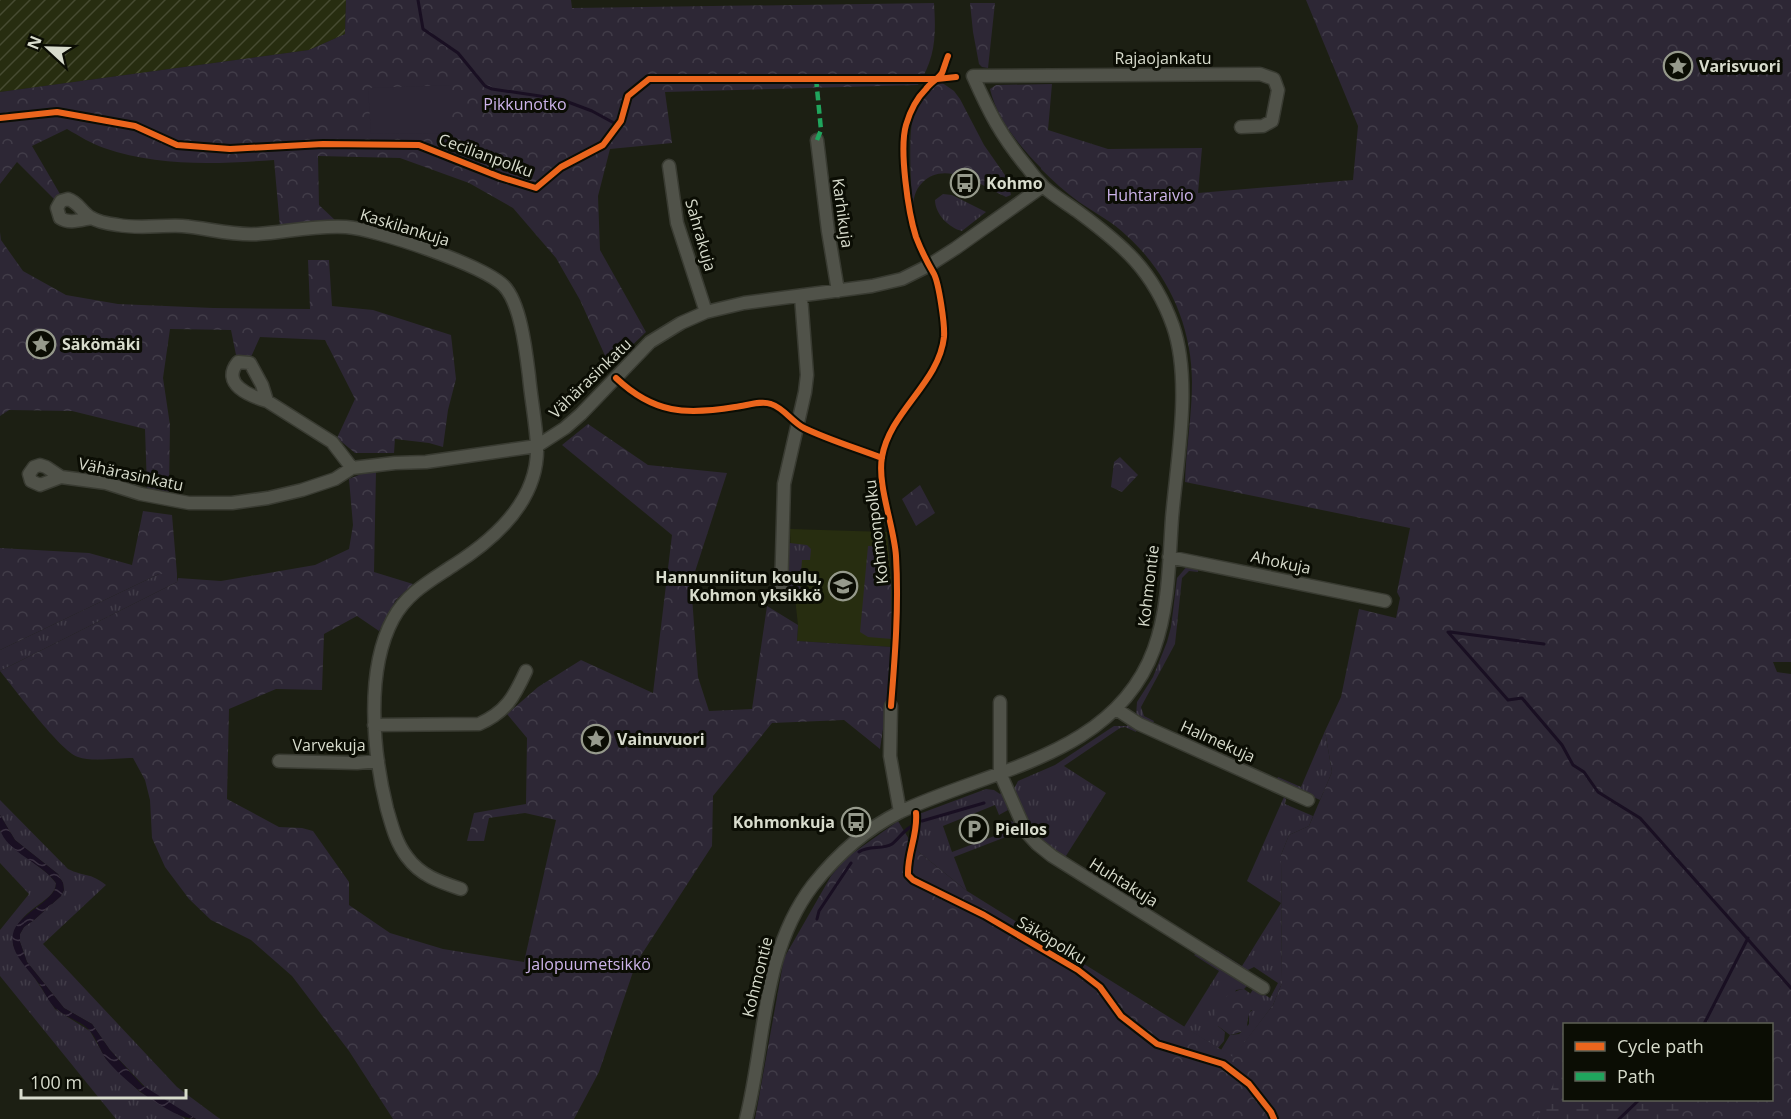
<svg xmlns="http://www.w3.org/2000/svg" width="1791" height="1119" font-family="'Open Sans',sans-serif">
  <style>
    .built { fill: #272d10 }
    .industrial { fill: url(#industrial-furrows) }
    .grass { fill: url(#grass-tufts) }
    .forest { fill: url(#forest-crowns); fill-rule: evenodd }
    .wetland { fill: url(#wetland-marsh) }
    .pitch { fill: #2d2735 }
    .water { fill: url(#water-waves) }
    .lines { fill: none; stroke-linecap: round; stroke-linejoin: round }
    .stream { stroke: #190f22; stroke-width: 3 }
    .minor-casing { stroke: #393b32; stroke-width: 15 }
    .minor { stroke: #505249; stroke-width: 12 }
    .quiet { stroke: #20a55d; stroke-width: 4.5; stroke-dasharray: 9 4.5; stroke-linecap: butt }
    .cycleway-casing { stroke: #0b0d04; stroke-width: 10 }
    .cycleway { stroke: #eb651d; stroke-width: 6 }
    .labels { text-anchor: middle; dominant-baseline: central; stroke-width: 6; stroke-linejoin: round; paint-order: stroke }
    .street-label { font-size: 16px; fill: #d8dccd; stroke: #0b0d04 }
    .poi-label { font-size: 16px; font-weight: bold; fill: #d8dccd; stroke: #0b0d04; text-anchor: start }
    .park-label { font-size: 16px; fill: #cdb4ea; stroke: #0b0d04 }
  </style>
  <defs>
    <pattern id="industrial-furrows" width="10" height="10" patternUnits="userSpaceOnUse" patternTransform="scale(1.5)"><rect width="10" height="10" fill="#272d10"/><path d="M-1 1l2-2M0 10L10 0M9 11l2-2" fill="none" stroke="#464b32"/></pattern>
    <pattern id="grass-tufts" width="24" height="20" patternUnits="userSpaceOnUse" patternTransform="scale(1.5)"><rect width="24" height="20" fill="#2d2735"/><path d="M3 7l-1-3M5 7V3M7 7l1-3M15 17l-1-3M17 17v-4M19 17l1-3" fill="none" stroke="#413c48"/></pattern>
    <pattern id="forest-crowns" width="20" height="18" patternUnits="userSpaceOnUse" patternTransform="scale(1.5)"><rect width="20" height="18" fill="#2d2735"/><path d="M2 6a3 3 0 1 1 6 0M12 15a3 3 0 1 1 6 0" fill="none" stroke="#413c48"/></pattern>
    <pattern id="wetland-marsh" width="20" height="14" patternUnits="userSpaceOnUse" patternTransform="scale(1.5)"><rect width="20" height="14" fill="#2d2735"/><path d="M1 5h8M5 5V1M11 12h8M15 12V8" fill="none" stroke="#413c48"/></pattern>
    <pattern id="water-waves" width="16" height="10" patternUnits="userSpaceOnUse" patternTransform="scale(1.5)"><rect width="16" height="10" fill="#190f22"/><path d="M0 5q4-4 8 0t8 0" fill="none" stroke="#3a3141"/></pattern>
  </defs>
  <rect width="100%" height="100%" fill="#1c1f13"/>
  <path class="built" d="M790,529L887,532L892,590V647L797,641L798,625L791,562Z"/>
  <path class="industrial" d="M0,0H346L345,34L309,50L0,92Z"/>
  <path class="grass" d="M943,194L952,195L986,212L962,231C949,228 935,214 935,200Z
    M790,543L807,545L811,549L810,560H802L800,587L808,588L807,592L802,597L790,595L787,546Z
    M1188,565L1198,566V572L1189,571L1182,578L1175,644L1141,707L1144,716L1154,721L1152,725L1136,716L1137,702L1153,677L1167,642L1171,627L1177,578Z
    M159,574H177V582L0,671V650Z
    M1128,723L1138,728L1136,732L1125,727L1120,728L1064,766L1106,793L1064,859C1033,840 1026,819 1012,788L1015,787L1018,781L1055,765L1114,726H1127Z
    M1325,731L1332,772L1320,800L1276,780L1278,777L1301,787Z
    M986,789L994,790L1000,794L1002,792L1008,810L999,815L995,805L943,826L952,852L1005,832L1002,822L1007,820L1014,822L1024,835L1020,838L1016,833L954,857L967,891L915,849L919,829V814Z
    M1284,797L1286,799L1285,804L1313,816L1309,826L1289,835L1281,855L1282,983L1273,1005L1233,1058L1221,1050L1230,1035L1239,1034L1249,1024V1013L1261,1002L1250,994L1254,988L1270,998L1278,983L1254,967L1244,972L1215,954L1217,950L1242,966L1281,903L1247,881Z
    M0,800L68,869C84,877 90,872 106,885L43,944L177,1087L220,1119H196L149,1091L110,1050L92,1024L64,1008L27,962L20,942V934L24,927L34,920L61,896L64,890L63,883L58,874L15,840L0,815Z
    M0,830L12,846L48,874L56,883C56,904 11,909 13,945L55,1009L90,1031L106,1059L140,1092L186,1119H116L0,976V930L29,894L0,863Z
    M1197,953L1248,985L1244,989L1236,990L1218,1026L1225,1032L1224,1041L1218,1048L1184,1027L1219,971L1194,955Z"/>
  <path class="forest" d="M346,0H571L572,8L934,3C936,34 936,58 918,85L665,92L672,143L610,149L598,196L600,250L646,332L623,354L611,369L580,300L556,258L513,208L469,183L400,158L318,156L319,205L336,221L280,227L274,160C217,164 159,167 104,148C92,144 79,136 67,129L32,146L60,194L54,199L17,162L0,184V92L309,50L345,34Z
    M1306,0H1791V662H1773L1777,672L1791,674V1119H755L784,958L831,876L846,858L898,821L915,849L967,891L1233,1057L1273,1005L1282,983L1281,855L1289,835L1309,826L1332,772L1325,731L1341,697L1359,609L1396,618L1400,598L1397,592L1410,528L1185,482C1186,448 1192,415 1192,382C1192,326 1168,273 1127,236C1113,222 1095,213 1079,202C1065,192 1053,181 1041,169V168C1020,146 997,120 990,89L996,85L1052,84L1048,130L1108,149L1202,148L1198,193L1353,180L1358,126ZM1564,1024H1772V1100H1564Z
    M970,3H995L988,68L982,67L979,64L973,32Z
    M941,82L954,91L960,99L984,145L1007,178L1011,195L1006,197C982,186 945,159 922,183C915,190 913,199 913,209C911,193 908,133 913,119C917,106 929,88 941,82Z
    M0,232L1,240L23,271L66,295L118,304L213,308L310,309L308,260H329L332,306L373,310L451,335L456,379L448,410L443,447L429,443L395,439L394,453H355L337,438L355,399L325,340L260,337L251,357L236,355L231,330L170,329L163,378L170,425L169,492L147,488L145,429L72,411L9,410L0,416Z
    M588,424L648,465L727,473L691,584L698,677L709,711L752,709L767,606L798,625L797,641L892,647L887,702L880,749L844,720L772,723L713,796L712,846L636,963L599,1072L574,1119H393L349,1051L292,976L251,940L211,920L189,899L165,867L152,838L150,800L145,780L133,758C118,758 91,762 78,757C60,751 14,688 0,671L177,582L178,578L221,581L315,565L349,549L353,525L349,479L361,474L376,471L374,572L413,584L396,600L379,631L357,616L324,634L322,690L276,689L229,709L227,799L279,827L302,828L313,831L349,882V905L390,933L443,949L524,962L556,820L525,813L489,818L484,841H467L474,813L526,804L527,738L507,714L538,687L581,660L653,693L672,535L562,445Z
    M1120,457L1138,475L1122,492L1111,487L1114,462Z
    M920,485L935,513L916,526L902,499Z
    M143,511L172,515L177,574H159L0,650V548L89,553L132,565Z
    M868,546H882L884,581L891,582L892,639L868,637L860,632Z
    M1244,989L1262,1002L1255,1011L1251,1010C1242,1028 1256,1029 1230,1035L1218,1026C1210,1007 1226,992 1244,989Z"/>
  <path class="wetland" d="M1564,1065V1100H1686L1680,1119H1537L1560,1070Z"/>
  <path class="pitch" d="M451,85V133L371,134L368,88Z"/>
  <path class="water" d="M0,815L15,840L58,874L63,883L64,890L61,896L34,920L24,927L20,934V942L27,962L64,1008L92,1024L110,1050L142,1085L196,1119C171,1119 121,1079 106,1059C100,1050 97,1039 90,1031C81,1020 65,1018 55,1008C49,1002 45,993 40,985C30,970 9,954 13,934C16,914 57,901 56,883C44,864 6,852 0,829C0,825 0,819 0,815Z"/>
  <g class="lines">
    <path class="stream" d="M418,0L423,29L458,53L485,86L492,89L560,99L592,111L614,123
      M1448,632L1508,700L1522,698L1562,745L1573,765L1584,772L1598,792L1640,818L1791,988
      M1450,632L1544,644
      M922,821L984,803
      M859,852C869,845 882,850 892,844C900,838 904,829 914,825
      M817,919L819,911L851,863
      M1704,1024L1748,938
      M1619,1119L1639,1100"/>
    <g class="minor-casing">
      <path id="minor" d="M817,140L828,231L838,291
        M669,166L677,223L706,312
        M91,218C80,220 69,224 60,218L57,208L61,201L68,199C78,202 81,211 90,217C96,221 110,224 118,225C139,229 161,225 182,226C208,228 232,236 258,234C286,232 317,225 346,227C376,229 483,265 504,286C521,304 526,352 529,376C531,399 536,423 537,446C539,500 495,539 454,565C430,581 407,593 393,619C365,671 373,753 387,809C392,826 396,843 407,857C421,876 440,882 461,889
        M267,401C250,396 220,384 238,362L250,363L262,385L267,401L332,442L352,468
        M61,477L40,485L31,481L29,474L34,467L40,465L46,467L61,477L106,483L141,494L189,503H232L268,498L302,490L335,479L352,468L395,463L426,462L537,446L565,428L581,414L650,342L681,323L706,312L744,303L872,286L902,279L928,266L956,248L1043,186
        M1169,557L1385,601
        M781,593L784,484L805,392L807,375L801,296
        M1000,702V773L1026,832L1037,844L1052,856L1263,988
        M891,706L890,756L900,812
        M1116,709L1139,724L1308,800
        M374,725L479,724C506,712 514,697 526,671
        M279,761L357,763L378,761
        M746,1119C766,1040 761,953 813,885C836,856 866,829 900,812C990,769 1115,756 1154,649C1169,608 1169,561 1172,518C1177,459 1192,381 1173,326C1153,270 1123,245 1077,211C1066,203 1054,196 1044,187C1038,181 1032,174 1027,167C1001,136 989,112 973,76L1260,74L1274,79L1278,90L1272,121L1263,126L1241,127"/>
    </g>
    <use href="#minor" class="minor"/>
    <path class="quiet" d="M816,78L821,130L817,140"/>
    <g class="cycleway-casing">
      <path id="cycleway" d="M0,118L57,112L135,126L177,145L230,149L323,144L419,145L500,177L536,188L561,167L603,145L621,121L628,96L649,79H937L956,77
        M616,378C654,414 686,415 735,407C746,406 761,400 771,404C784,408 792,422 804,428C829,440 856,448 882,458
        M891,706C895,656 899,606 896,556C894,526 877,485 882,457C890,411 939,383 944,337C945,325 939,284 934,274C927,262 921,250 916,237C908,212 899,149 906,125C910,111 916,99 926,89C930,83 938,79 942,73C944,68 946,61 948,56
        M916,813C918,835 907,853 908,875L913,880L984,915L1078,970L1100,987L1121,1016L1157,1044L1223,1064L1249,1084L1271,1112L1274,1119"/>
    </g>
    <use href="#cycleway" class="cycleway"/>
  </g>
  <defs>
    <g id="sight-ring" transform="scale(1.5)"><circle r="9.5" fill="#0b0d04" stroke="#969a8c" stroke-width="1.5"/><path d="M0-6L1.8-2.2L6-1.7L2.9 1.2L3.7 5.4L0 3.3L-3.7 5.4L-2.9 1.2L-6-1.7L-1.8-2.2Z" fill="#969a8c"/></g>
    <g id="bus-ring" transform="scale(1.5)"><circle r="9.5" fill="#0b0d04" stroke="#969a8c" stroke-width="1.5"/><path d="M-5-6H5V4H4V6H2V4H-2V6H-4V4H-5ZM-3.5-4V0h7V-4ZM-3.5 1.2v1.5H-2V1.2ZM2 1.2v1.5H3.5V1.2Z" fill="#969a8c"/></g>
    <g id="school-ring" transform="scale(1.5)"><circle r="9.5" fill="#0b0d04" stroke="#969a8c" stroke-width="1.5"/><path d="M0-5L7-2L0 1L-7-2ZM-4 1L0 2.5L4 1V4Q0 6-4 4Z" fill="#969a8c"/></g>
    <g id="parking-ring" transform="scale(1.5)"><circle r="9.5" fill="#0b0d04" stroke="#969a8c" stroke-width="1.5"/><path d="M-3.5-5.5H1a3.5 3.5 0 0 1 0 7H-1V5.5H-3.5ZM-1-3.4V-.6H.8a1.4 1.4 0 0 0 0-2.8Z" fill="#969a8c"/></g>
  </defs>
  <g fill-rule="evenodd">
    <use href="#sight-ring" x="1678" y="66"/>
    <use href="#bus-ring" x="965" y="183"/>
    <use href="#sight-ring" x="41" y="344"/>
    <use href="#school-ring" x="843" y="586"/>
    <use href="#sight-ring" x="596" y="739"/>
    <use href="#bus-ring" x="856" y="822"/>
    <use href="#parking-ring" x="974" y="829"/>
  </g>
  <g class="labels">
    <g class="street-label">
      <text x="1163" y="58">Rajaojankatu</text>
      <text transform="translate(486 155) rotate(20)">Cecilianpolku</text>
      <text transform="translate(843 213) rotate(82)">Karhikuja</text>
      <text transform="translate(405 227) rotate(17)">Kaskilankuja</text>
      <text transform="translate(701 235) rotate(74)">Sahrakuja</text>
      <text transform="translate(590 378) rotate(-44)">Vähärasinkatu</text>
      <text transform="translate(131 474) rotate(12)">Vähärasinkatu</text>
      <text transform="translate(876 532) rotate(-97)">Kohmonpolku</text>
      <text transform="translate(1281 562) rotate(12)">Ahokuja</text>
      <text transform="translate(1148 586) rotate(-83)">Kohmontie</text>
      <text transform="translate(1218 741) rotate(24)">Halmekuja</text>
      <text x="329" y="745">Varvekuja</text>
      <text transform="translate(1124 882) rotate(32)">Huhtakuja</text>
      <text transform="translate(1052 940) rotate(31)">Säköpolku</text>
      <text transform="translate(757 977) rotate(-76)">Kohmontie</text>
    </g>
    <g class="poi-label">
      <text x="1699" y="66">Varisvuori</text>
      <text x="986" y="183">Kohmo</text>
      <text x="62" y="344">Säkömäki</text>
      <text x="822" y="577" text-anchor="end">Hannunniitun koulu,<tspan x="822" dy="18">Kohmon yksikkö</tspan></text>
      <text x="617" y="739">Vainuvuori</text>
      <text x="835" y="822" text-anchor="end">Kohmonkuja</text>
      <text x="995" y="829">Piellos</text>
    </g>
    <g class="park-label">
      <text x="525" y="104">Pikkunotko</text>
      <text x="1150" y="195">Huhtaraivio</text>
      <text x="589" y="964">Jalopuumetsikkö</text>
    </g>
  </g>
  <rect x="1563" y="1023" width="210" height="78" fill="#0b0d04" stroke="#5d6054" stroke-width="1.5"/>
  <rect x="1575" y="1042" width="30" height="9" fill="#eb651d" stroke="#5d6054" stroke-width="1.5"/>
  <text x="1617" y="1053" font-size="18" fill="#d8dccd">Cycle path</text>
  <rect x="1575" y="1072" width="30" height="9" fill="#20a55d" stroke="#5d6054" stroke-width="1.5"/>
  <text x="1617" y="1083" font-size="18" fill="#d8dccd">Path</text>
  <g transform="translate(48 48) rotate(292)" stroke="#0b0d04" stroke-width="4.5" paint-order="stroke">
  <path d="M0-4.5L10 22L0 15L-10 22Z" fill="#d8dccd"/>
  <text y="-9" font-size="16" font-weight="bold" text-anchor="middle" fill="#d8dccd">N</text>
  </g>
  <path d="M21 1089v9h165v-9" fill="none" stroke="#d8dccd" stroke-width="3"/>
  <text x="30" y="1089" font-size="18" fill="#d8dccd" stroke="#0b0d04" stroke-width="4.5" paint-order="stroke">100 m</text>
</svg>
